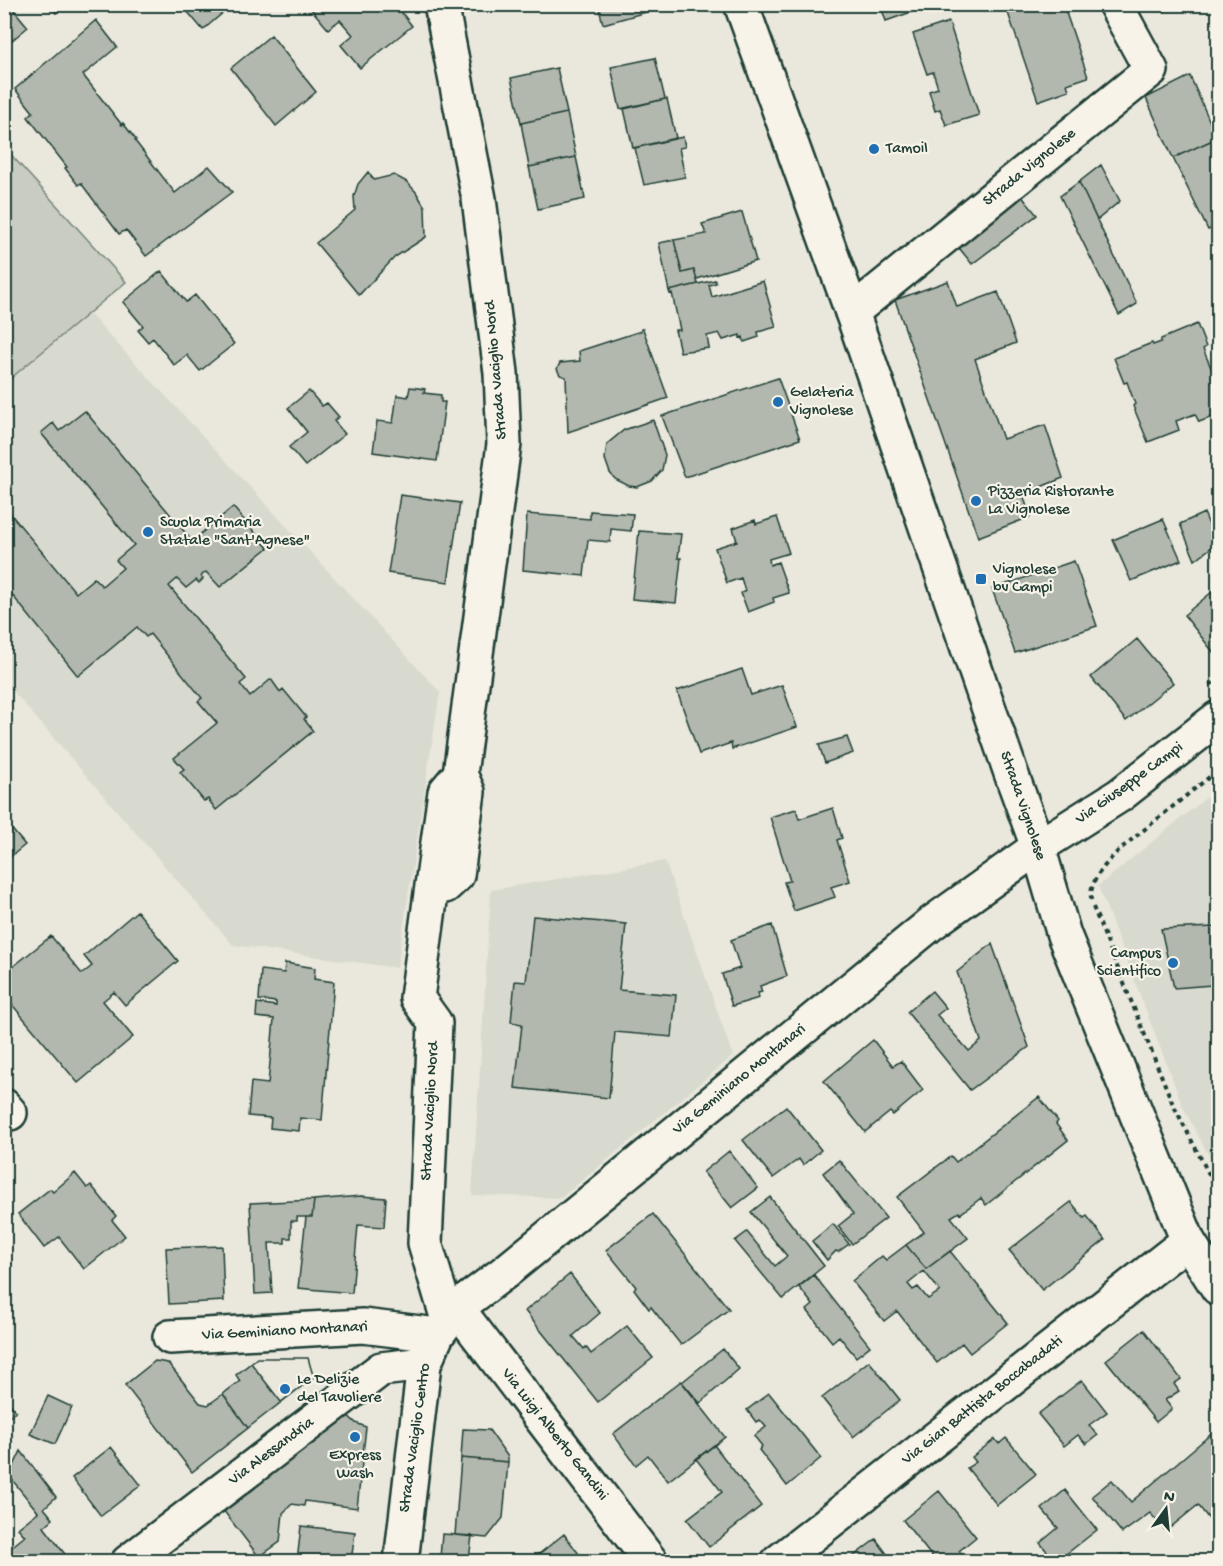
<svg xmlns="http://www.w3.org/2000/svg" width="1223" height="1566" font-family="'Gochi Hand',sans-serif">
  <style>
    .built { fill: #d9dacf }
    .green { fill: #c8ccc1; stroke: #74847a; stroke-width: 1.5 }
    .building { fill: #b2b8ae; stroke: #1f3d34; stroke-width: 1.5; fill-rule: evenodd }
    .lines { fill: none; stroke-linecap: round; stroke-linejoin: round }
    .minor-casing { stroke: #1f3d34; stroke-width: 38 }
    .tertiary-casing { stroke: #1f3d34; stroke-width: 38 }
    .secondary-casing { stroke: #1f3d34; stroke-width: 38 }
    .path { stroke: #1f3d34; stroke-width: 4; stroke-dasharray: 4.5 4.5; stroke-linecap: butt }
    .minor { stroke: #f7f3e8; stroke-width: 33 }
    .tertiary { stroke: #f7f3e8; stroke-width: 33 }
    .secondary { stroke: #f7f3e8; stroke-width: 33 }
    .poi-dot { fill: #1f6fb2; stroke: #f7f3e8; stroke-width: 2 }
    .labels { text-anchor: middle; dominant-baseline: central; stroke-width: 4.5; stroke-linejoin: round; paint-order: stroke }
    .poi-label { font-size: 16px; fill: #1f3d34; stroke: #f7f3e8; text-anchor: start }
    .street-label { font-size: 16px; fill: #1f3d34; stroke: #f7f3e8 }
  </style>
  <rect width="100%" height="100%" fill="#eae8dd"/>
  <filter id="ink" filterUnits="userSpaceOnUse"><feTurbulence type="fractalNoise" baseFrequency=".0167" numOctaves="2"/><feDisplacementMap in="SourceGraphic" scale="12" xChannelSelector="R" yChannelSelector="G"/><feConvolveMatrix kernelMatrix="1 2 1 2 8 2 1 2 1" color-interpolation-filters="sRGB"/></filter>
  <g filter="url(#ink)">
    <path class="built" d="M89,313L440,692L397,968L233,945L5,682L4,383Z
      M1218,788V1173L1183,1107L1098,886Z
      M665,861L733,1056L561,1198L472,1195L491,890Z"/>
    <path class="green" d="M4,147L126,282L5,383H4Z"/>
    <path class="building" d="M4,4H9L28,27L4,47Z
      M50,4H66L56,13Z
      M181,4H233L203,30Z
      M307,4H395L412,26L360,68L341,45L353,35L340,20L328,29Z
      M598,4H648L650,11L603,24Z
      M880,4H934L886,21Z
      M1005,4H1063L1088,77L1067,84L1069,90L1038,101Z
      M1157,4H1173L1164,12Z
      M96,20L117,47L83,75L122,125L123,123L136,140L135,141L175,193L209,166L232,192L146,256L126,230L119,234L81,183L78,185L65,168L67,167L28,117L33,112L15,89Z
      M949,22L979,115L946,125L940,109L935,111L929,91L938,88L933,72L927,74L913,34Z
      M271,35L316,92L276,126L231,68Z
      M655,58L665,99L620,109L611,67Z
      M557,68L567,113L521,123L511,78Z
      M1190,76L1217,138L1173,158L1146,98Z
      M665,99H667L676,138L633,148L624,109Z
      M567,113L576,157L529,167L521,123Z
      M683,137L685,147L679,148L685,177L644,185L635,148Z
      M1217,138L1218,226L1208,230L1173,158Z
      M576,157L585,199L538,209L529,167Z
      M1101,165L1120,201L1097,220L1079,182Z
      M368,172L374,180L394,175L407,182L416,192L425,207L426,237L395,257L359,295L316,243L355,210L354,196L358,184Z
      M1079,182L1137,304L1119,315L1060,196Z
      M1020,194L1037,215L972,264L956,244Z
      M742,212L756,261L697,279L694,270L682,273L674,240L706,234L702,224Z
      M674,240L682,273L694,270L698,284L669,291L659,243Z
      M161,271L186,302L195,295L234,344L200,371L187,355L174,365L153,338L148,342L138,330L143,326L123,302Z
      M715,280L716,283L709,285L712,297L763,281L776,327L758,332L759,337L744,342L743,337L740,338V335L723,340L719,333L707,336L709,348L680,352L675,330H680L672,293L670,294L669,291Z
      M948,281L957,307L998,292L1016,343L975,359L1003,439L1045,425L1063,478L1023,494L1030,517L978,537L895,300Z
      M1197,324L1206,347L1203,349L1213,372L1216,371L1218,377V415L1199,422L1195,414L1176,421L1179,430L1148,442L1133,406L1135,404L1127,382L1124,383L1114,358L1152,343L1153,345L1161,342V339Z
      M641,329H643L668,398L568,432L566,377L560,375L557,369L560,363L580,361L579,351L641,331Z
      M778,378L800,439L685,477L662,416Z
      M410,387L425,389L424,393L441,395V402H445L437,461L373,452L377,421L393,423L397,395L408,397Z
      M309,391L322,406L327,403L339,417L334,421L345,434L305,466L289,447L307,432L288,408Z
      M85,411L192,541L233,507L268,548L220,587L206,572L201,576L203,579L199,583L196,580L186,588L177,579L169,586L246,679L240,684L250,697L271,679L280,692L283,689L306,717L304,719L313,731L216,810L208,799L204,801L180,772L184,769L174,758L217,723L198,701L202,698L150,634L146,637L137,627L78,676L4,585V506L76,593L94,578L102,586L123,568L116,560L134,545L41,433L53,423L59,431Z
      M653,420L665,455L662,470L652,481L637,487L629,486L615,479L610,473L605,459L607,444L624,430Z
      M400,495L460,503L448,582L388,573Z
      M590,511L633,514L631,531L611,529L610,542L588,540L584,576L523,570L527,514L590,519Z
      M1204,513L1217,543L1195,560L1180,524Z
      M777,517L789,553L769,559L770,565L778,562L789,593L773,598L774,602L748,612L741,593L745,591L741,578L727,583L715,548L737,541L733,528L755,520L756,524Z
      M1163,519L1181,560L1131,581L1113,540Z
      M639,531L681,534L678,558H681L676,603L632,599Z
      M1074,561L1097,626L1015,653L992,589Z
      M1218,587V658L1184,615Z
      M1137,639L1173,683L1126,721L1091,677Z
      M742,669L751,695L782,685L797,727L732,749L731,743L699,754L677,691Z
      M847,737L853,753L825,763L819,745Z
      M833,808L842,838L837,840L850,881L831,887L835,897L794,911L784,882L790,881L770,817L796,809L799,819Z
      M4,820L25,845L4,862Z
      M137,911L178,961L125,1005L114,992L103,1001L133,1037L78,1083L4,995V974L51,936L82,974L92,966L84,956Z
      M533,916L626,924L619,990L676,995L672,1037L615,1032L609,1098L515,1088L522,1024L511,1022L515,981L526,982Z
      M772,925L787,976L760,986L762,992L758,993L759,998L732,1006L722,974L740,968L731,940Z
      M1216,927H1218V976H1214L1212,985L1174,988L1161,929Z
      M992,944L1029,1047L970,1090L907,1012L932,991L946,1008L937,1015L969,1051L981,1041L957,972Z
      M285,963L315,968L314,979L334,982L322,1120L300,1118L299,1131L270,1128L271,1118L248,1116L251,1082L268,1084L274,1019L256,1017L257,1003L276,1006V1002L259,1000L261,970L284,973Z
      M873,1040L893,1066L901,1061L923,1090L893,1115L890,1112L865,1132L824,1081Z
      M1039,1097L1058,1121L1056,1124L1068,1140L986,1205L981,1198L960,1214L959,1212L951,1217L968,1238L926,1269L906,1245L924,1232L897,1197L951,1156L956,1162Z
      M786,1106L821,1150L803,1165L799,1159L773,1178L743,1140Z
      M729,1151L758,1188L732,1208L703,1172Z
      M839,1160L886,1218L852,1244L838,1226L853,1214L823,1173Z
      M75,1173L87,1188L91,1185L116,1216L112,1220L125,1236L84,1269L59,1237L44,1248L18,1214L50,1189L53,1192Z
      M361,1196L386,1198L384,1227L358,1225L352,1293L298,1288L306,1217H312L314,1200Z
      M770,1197L824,1266L783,1299L735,1241L747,1232L775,1266L787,1256L751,1212Z
      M314,1200L312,1217H297V1221H291V1238H285V1243H269L272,1293L255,1294L250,1203Z
      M1071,1202L1084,1218L1087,1216L1105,1240L1042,1290L1009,1250Z
      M653,1214L729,1309L681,1345L651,1307L649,1309L634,1289L636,1287L606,1250Z
      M833,1224L849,1244L838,1252L836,1251L827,1260L812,1241Z
      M906,1245L926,1269L950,1251L1008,1323L970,1353L962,1343L937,1363L897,1311L884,1321L852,1281L882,1256L886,1260ZM924,1271L940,1291L928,1299L918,1287L913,1290L908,1284Z
      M222,1246L224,1301L169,1304L166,1248Z
      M570,1274L600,1313L573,1336L584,1349L586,1347L591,1354L627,1326L653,1358L598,1402L525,1311Z
      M814,1275L870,1346L856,1357L839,1336L832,1342L807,1310L813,1305L799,1287Z
      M1144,1330L1181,1379L1174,1384L1179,1391L1165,1400L1172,1409L1156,1422L1106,1360Z
      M723,1349L739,1369L700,1403L682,1382Z
      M257,1358H308L312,1372L315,1376L248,1428L223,1394L240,1381L236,1375Z
      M257,1358H308L312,1372L315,1376L281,1402L251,1363Z
      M155,1361L168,1363L200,1403L208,1405L223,1394L248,1428L192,1472L125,1385Z
      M869,1361L900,1400L853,1437L822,1398Z
      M1082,1380L1107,1412L1089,1425L1098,1435L1086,1444L1078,1435L1064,1446L1038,1414Z
      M681,1381L725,1437L668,1481L648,1455L636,1465L613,1434Z
      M769,1393L821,1458L787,1486L759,1450L762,1446L754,1436L766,1427L760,1420L756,1422L747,1410Z
      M48,1396L72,1407L55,1444L30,1434Z
      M4,1397L16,1411L4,1420Z
      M346,1414L356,1423L366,1427L357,1508L305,1501L304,1506L292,1504L283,1513L280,1542L259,1557L223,1510Z
      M1218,1428V1526L1216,1528L1198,1505L1166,1531L1150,1513L1122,1533L1092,1496L1112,1480L1131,1502Z
      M463,1429L489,1430L508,1457V1462L461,1458Z
      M1006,1438L1036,1474L997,1505L967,1468L976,1462L972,1457L995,1439L999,1444Z
      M714,1445L761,1506L709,1547L687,1519L722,1492L696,1459Z
      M111,1447L141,1485L101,1516L72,1478Z
      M21,1451L56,1497L44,1508L53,1519L44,1527L71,1562H4V1553L25,1536L18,1528L38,1512L9,1476Z
      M461,1458L508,1462L503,1518L487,1538L455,1535Z
      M1065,1490L1097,1530L1056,1562L1040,1543L1058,1528L1042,1509Z
      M939,1491L976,1537L959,1551L968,1561L972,1558L975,1562H936L903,1520Z
      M301,1526L355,1532L351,1562H297Z
      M442,1534L472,1536L469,1559L440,1558Z
      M564,1534L585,1562H529Z
      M876,1539L893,1562H846Z
      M1122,1554L1129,1562H1112Z"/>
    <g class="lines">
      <g class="minor-casing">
        <path id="minor" d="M441,4L479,199L501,373L504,444L460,774L468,792L457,875L445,886L434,871L445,792L460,774
          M852,312L1151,70L1115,4
          M434,871L417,998L435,1023L425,1243L448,1320
          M4,1106L10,1113
          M457,1308L651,1562
          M170,1337L363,1326L437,1335
          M128,1562L381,1369L424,1364
          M778,1562L1188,1241"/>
      </g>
      <g class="tertiary-casing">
        <path id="tertiary" d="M401,1562L424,1364L437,1335L457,1308L505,1272L932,923L1038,847L1120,795L1218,718"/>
      </g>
      <g class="secondary-casing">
        <path id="secondary" d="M741,4L852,312L1011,773L1038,847L1064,935L1188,1241L1218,1288"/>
      </g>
      <path class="path" d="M1210,685L1218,679
        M1091,900C1089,880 1106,864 1119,850L1218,770
        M1093,907L1172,1102L1218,1192"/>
      <use href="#minor" class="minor"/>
      <use href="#tertiary" class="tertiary"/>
      <use href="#secondary" class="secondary"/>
    </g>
  </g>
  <g class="poi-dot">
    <circle cx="874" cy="149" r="6"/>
    <circle cx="778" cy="402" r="6"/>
    <circle cx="976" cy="501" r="6"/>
    <circle cx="148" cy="532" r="6"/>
    <rect x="975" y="573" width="12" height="12" rx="3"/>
    <circle cx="1173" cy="963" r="6"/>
    <circle cx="285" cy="1389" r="6"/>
    <circle cx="355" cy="1437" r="6"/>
  </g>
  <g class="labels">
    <g class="poi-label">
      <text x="886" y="149">Tamoil</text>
      <text x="790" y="393">Gelateria<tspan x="790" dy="18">Vignolese</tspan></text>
      <text x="988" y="492">Pizzeria Ristorante<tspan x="988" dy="18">La Vignolese</tspan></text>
      <text x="160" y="523">Scuola Primaria<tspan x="160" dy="18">Statale "Sant'Agnese"</tspan></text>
      <text x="993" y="570">Vignolese<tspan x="993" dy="18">bv Campi</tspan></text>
      <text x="1161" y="954" text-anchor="end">Campus<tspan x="1161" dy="18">Scientifico</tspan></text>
      <text x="297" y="1380">Le Delizie<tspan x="297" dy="18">del Tavoliere</tspan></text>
      <text x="355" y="1456" text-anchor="middle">Express<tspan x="355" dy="18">Wash</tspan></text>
    </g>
    <g class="street-label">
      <text transform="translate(1030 168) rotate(-39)">Strada Vignolese</text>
      <text transform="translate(497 370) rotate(-95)">Strada Vaciglio Nord</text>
      <text transform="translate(1130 784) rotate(-36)">Via Giuseppe Campi</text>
      <text transform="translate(1022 806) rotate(71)">Strada Vignolese</text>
      <text transform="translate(740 1080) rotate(-39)">Via Geminiano Montanari</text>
      <text transform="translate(431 1111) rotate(-87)">Strada Vaciglio Nord</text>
      <text transform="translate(285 1332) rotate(-3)">Via Geminiano Montanari</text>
      <text transform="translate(983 1401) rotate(-38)">Via Gian Battista Boccabadati</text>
      <text transform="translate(554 1435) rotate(52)">Via Luigi Alberto Gandini</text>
      <text transform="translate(416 1438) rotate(-82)">Strada Vaciglio Centro</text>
      <text transform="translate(272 1452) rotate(-37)">Via Alessandria</text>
    </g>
  </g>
  <rect width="1223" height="1566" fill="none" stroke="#f7f3e8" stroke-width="24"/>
  <rect x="12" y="12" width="1199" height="1542" fill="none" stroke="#1f3d34" stroke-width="2" filter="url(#ink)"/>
  <g transform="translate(1166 1509) rotate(15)" stroke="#f7f3e8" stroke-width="4.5" paint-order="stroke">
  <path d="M0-4.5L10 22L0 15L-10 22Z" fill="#1f3d34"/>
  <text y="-9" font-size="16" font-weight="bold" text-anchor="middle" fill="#1f3d34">N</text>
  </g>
</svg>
